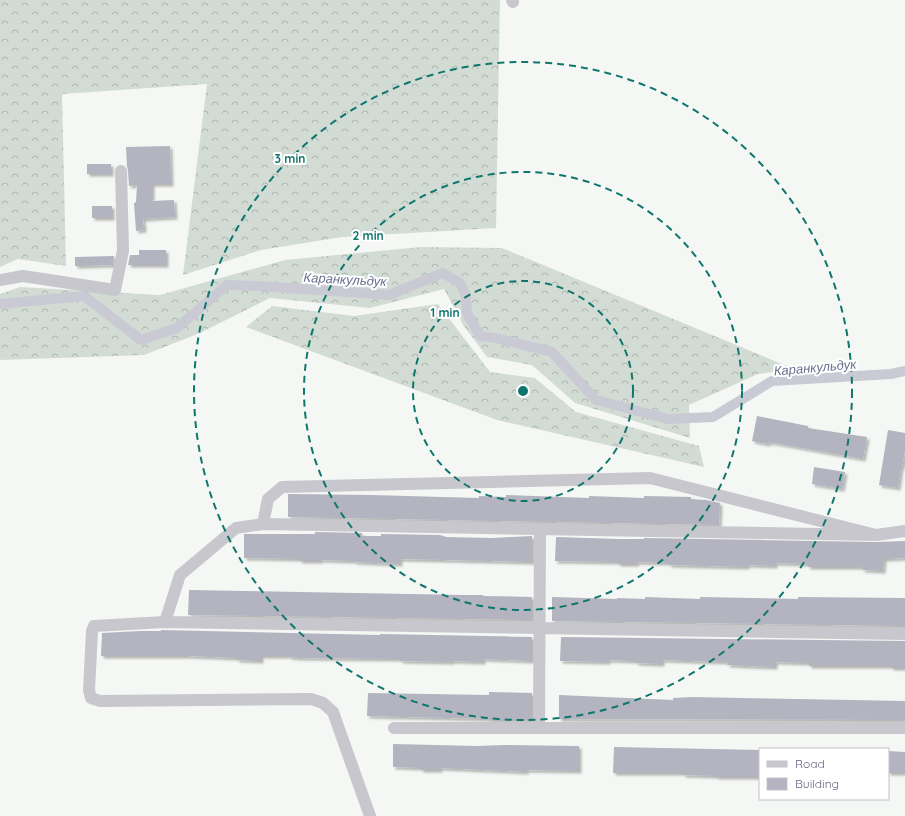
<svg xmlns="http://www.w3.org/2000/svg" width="905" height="816" font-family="Quicksand,sans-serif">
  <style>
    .forest { fill: url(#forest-crowns) }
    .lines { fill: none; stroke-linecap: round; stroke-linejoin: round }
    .canal { stroke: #c9cad4; stroke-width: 10 }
    .building { fill: #b3b4bf; filter: url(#shadow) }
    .minor { stroke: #c7c7cd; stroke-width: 12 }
    .ring { fill: none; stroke: #0f766e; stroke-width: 2; stroke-dasharray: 7 5 }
    .labels { text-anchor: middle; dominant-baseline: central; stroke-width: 4; stroke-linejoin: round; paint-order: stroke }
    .water-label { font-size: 13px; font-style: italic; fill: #6b7090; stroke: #fff }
    .centre { fill: #0f766e; stroke: #fff; stroke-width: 2 }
    .ring-label { font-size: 12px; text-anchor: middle; font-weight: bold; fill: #0f766e; stroke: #fff; stroke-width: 4; stroke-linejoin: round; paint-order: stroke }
  </style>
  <defs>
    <pattern id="forest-crowns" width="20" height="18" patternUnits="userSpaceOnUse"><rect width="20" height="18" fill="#d3dcd4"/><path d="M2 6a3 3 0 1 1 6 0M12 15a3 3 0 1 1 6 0" fill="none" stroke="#afb6b2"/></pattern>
    <filter id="shadow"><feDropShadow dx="2.5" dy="2.5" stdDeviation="1" flood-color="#0004"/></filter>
  </defs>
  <rect width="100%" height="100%" fill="#f5f7f4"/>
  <path class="forest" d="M0,0H500L496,228L342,237L261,250L183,275L207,84L62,94L66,266L18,259L0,267Z
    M421,247L502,248L794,369L758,374L689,405L690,438L575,403L532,365L487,357L463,325L444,289L370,308L270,298L200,333L144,355L0,360V294L20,287L160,295L285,260Z
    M438,304L490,372L535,378L576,412L699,446L704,467L497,420L246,327L272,306L354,316Z"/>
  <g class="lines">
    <path class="canal" d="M0,304L84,296L141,340L177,328L227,285L258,286L389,295L443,273L460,283L466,296L467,313L480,336L496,338L552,352L596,400L668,419L713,417L772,381L891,374L905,371"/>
  </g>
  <path class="building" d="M170,146L171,184H152V201L174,200L175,217L143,219L144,230L136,231L134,203L136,202L137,185L129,186L128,171L127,166L126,147Z
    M87,164H111V174H87Z
    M92,206H112V218H92Z
    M139,250H166V265H128L130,255H139Z
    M114,256L113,265L75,266V257Z
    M757,416L808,426V428L867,437L863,459L769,442L768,444L752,441Z
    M888,430L905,433V451L902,467H901L898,488L879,485Z
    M814,467L845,472L842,489L812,484Z
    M288,494L371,495L479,498V496L506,497V495L589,498V496L644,498V496L691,497V499L706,500L720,503L719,525L288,517Z
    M315,532L362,533V536H381V534L440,535L446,537L491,538L532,536V562L400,559V564L354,562V561L320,560V561H300V559L244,558V534H315Z
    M556,537L618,539H644V538L876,542L905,541V558L884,559L883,571L862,570L863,567H808V564L775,563V566L747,565V567L669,565V563L637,562L636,564H618V562L555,561Z
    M189,590L463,595H483V596L532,597V620L188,615Z
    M552,597L617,599V598L645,599V597L700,599V597L798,599V597L905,598V626L552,621Z
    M161,630L380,635V634L532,637V661L483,659V662L452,661V662L400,661V659L300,658L289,657V656H261V661L237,660V658L188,656H101L102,633L140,631H161Z
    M561,637L905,641V668H891V666H809V663L775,662V667L727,665L728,662L691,661L662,660V664L636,663V661L608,660V662L560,661Z
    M489,692L532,693V720H488L489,719L367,716L368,693L489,695Z
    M559,695L673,700V698L692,697L905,701V720L559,719Z
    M393,744L476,746L506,745L579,746V771L526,770V772L440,768V770H421V768L393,767Z
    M614,747L760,750V777H716V776L683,775V773H613Z
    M888,751L905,752V773H888Z"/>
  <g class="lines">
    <path class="minor" d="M512,0L513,2
      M0,280L23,276L115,290L123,251L121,171
      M263,524L268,499L282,487L650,478L876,535L905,531
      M165,622L180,575L236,528L263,524L876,535
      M394,728H905
      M539,728L540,529
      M370,816L333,712L323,703L311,699L100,701L91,698L89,690L92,631L94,626L165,622L905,634"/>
  </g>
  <g class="ring">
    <circle cx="523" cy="391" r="110"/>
    <circle cx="523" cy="391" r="219"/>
    <circle cx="523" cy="391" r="329"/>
  </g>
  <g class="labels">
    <g class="water-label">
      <text transform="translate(345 279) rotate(3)">Каранкульдук</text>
      <text transform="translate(815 367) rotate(-5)">Каранкульдук</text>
    </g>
  </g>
  <circle cx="523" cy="391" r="6" class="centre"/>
  <g class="ring-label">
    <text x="290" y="163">3 min</text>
    <text x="368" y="240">2 min</text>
    <text x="445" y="317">1 min</text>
  </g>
  <rect x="759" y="748" width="130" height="52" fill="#ffffff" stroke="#c2c1ce"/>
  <rect x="767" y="761" width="20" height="6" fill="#c7c7cd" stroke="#c2c1ce"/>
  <text x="795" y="768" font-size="12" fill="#666585">Road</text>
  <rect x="767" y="778" width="20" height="12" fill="#b3b4bf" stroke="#c2c1ce"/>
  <text x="795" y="788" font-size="12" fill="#666585">Building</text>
</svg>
